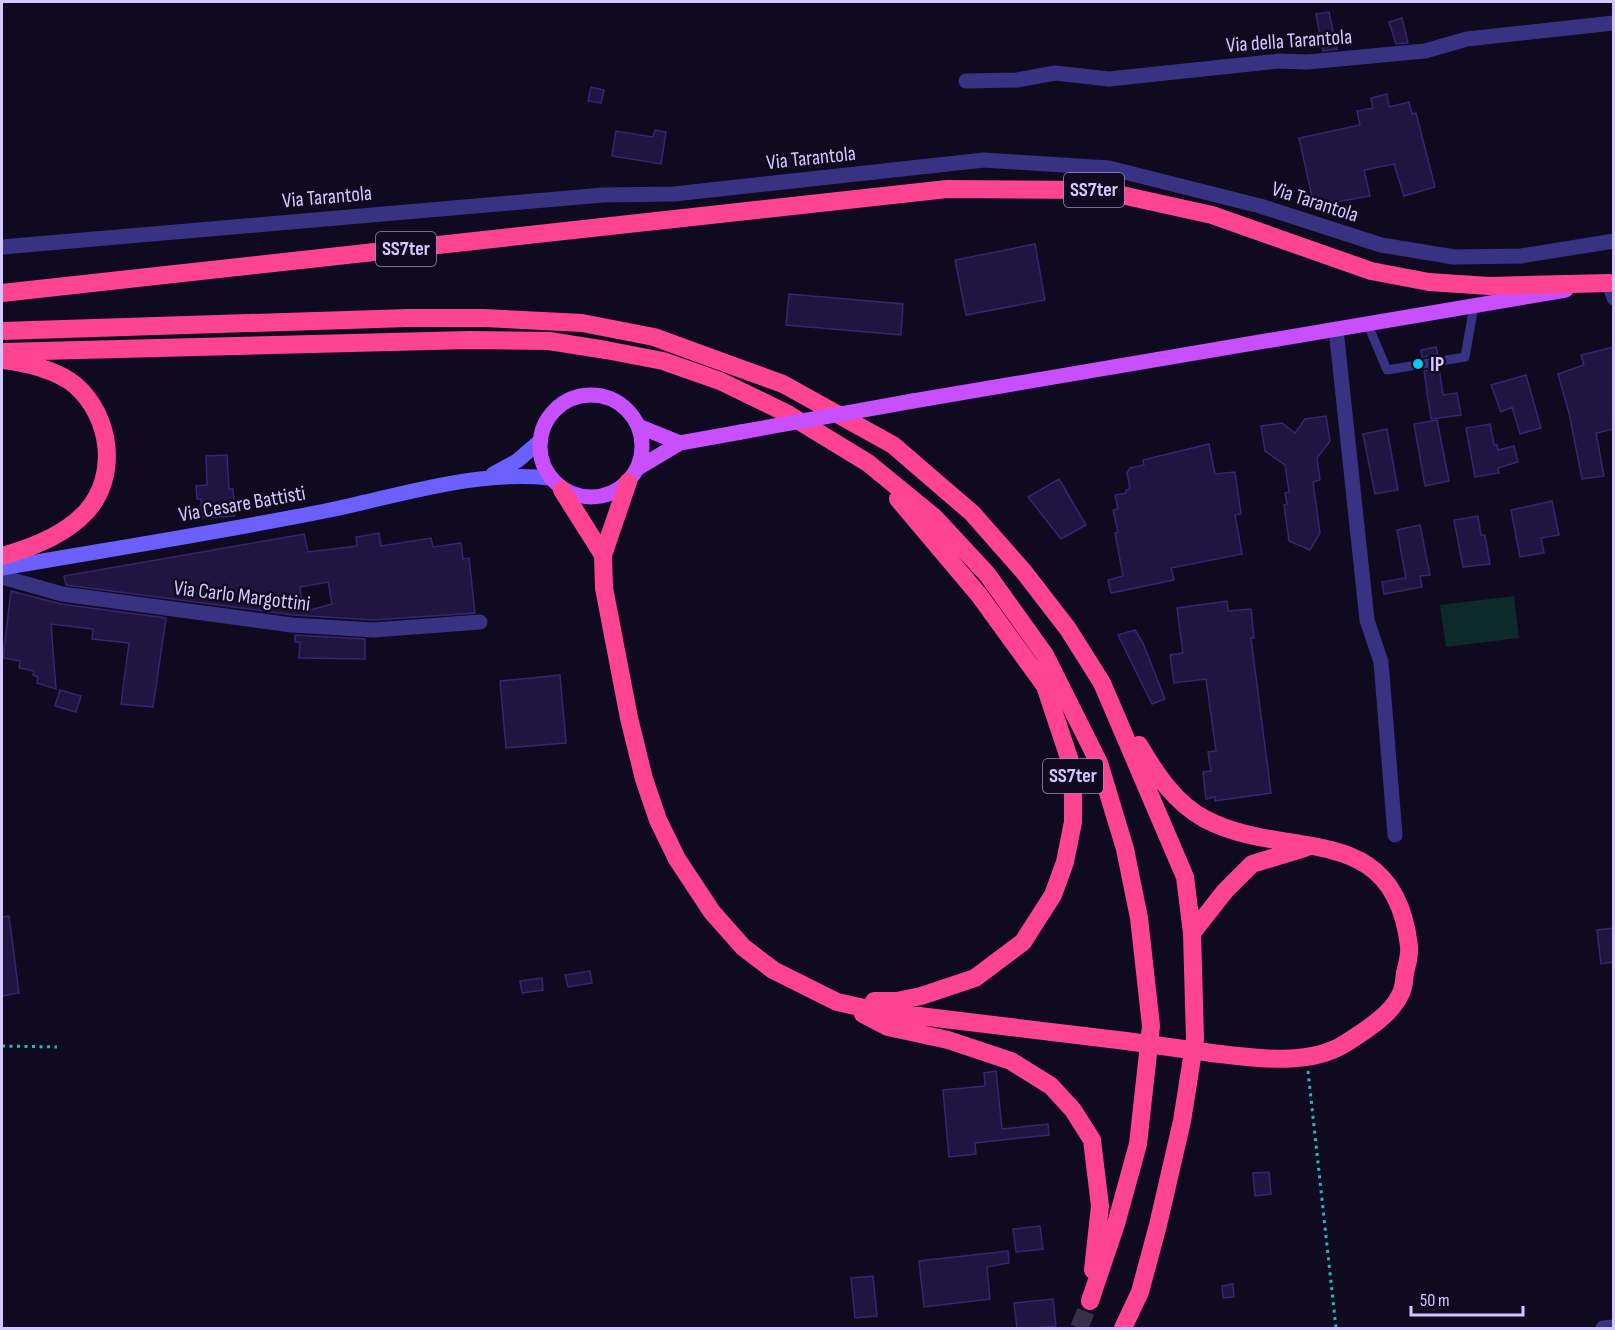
<svg xmlns="http://www.w3.org/2000/svg" width="1615" height="1330" font-family="'Sofia Sans Condensed',sans-serif">
  <style>
    .green { fill: #0d2929 }
    .building { fill: #201541; stroke: #38256f; stroke-width: 1.5; fill-rule: evenodd }
    .lines { fill: none; stroke-linecap: round; stroke-linejoin: round }
    .highway-tunnel { stroke: #36304c; stroke-width: 18; stroke-dasharray: 18 9; stroke-linecap: butt }
    .path { stroke: #24b8b7; stroke-width: 3; stroke-dasharray: 3 4.5; stroke-linecap: butt }
    .lane { stroke: #393282; stroke-width: 9 }
    .street { stroke: #393282; stroke-width: 15 }
    .secondary { stroke: #6c5fff; stroke-width: 15 }
    .primary { stroke: #c74fff; stroke-width: 15 }
    .highway { stroke: #ff4393; stroke-width: 18 }
    .primary-bridge { stroke: #c74fff; stroke-width: 15 }
    .highway-bridge { stroke: #ff4393; stroke-width: 18 }
    .poi-dot { fill: #00cdf3; stroke: #0f0a1f; stroke-width: 2 }
    .labels { text-anchor: middle; dominant-baseline: central; stroke-width: 5; stroke-linejoin: round; paint-order: stroke }
    .shield { fill: #0f0a1f; stroke: #988fbc; stroke-width: 1.5 }
    .shield-label { font-size: 20px; font-weight: bold; fill: #d2c8ff }
    .street-label { font-size: 21px; fill: #d2c8ff; stroke: #0f0a1f }
    .poi-label { font-size: 21px; font-weight: bold; fill: #d2c8ff; stroke: #0f0a1f; text-anchor: start }
  </style>
  <rect width="100%" height="100%" fill="#0f0a1f"/>
  <path class="green" d="M1514,596L1519,638L1446,647L1440,605Z"/>
  <path class="building" d="M1329,12L1337,49L1323,51L1316,14Z
    M1402,18L1408,43L1396,44L1389,22Z
    M591,87L604,90L601,103L588,101Z
    M1387,94L1389,107L1409,102L1412,114L1416,113L1435,187L1404,196L1394,164L1364,170L1370,196L1314,206L1299,138L1360,125L1357,111L1373,108L1371,98Z
    M655,130L666,132L661,164L612,156L616,131L653,137Z
    M1035,244L1045,300L966,315L955,260Z
    M789,294L903,304L901,335L786,325Z
    M1436,347L1438,355L1422,357L1421,350Z
    M1614,347V429L1596,433L1604,476L1582,479L1569,413L1558,374L1584,365L1581,355Z
    M1439,368L1443,395L1457,393L1461,415L1431,419L1424,371Z
    M1526,375L1541,428L1520,434L1512,407L1501,412L1491,385Z
    M1326,416L1330,441L1317,458L1320,480L1313,482L1320,533L1310,550L1289,541L1284,505L1287,504L1285,493L1289,492L1285,465L1265,451L1261,426L1282,423L1295,433L1305,419Z
    M1437,420L1449,481L1425,486L1414,424Z
    M1490,424L1494,445H1497L1498,450L1514,446L1518,462L1498,468L1499,473L1475,477L1466,428Z
    M1387,429L1398,490L1375,494L1363,434Z
    M1209,444L1215,474L1235,472L1241,514L1235,515L1242,554L1171,568L1174,580L1111,593L1108,580L1123,576L1115,533L1118,532L1113,510L1118,509L1115,495L1126,493V490L1130,489L1127,473L1130,468L1144,465L1143,460Z
    M227,455L229,489H233L235,516L202,518L201,499H197L196,486L207,485L206,456Z
    M1059,479L1086,525L1061,539L1028,497Z
    M1552,501L1559,535L1541,538L1544,553L1520,557L1511,510Z
    M1478,516L1481,535H1485L1490,564L1463,567L1454,520Z
    M1420,525L1430,575L1420,576L1422,587L1384,594L1382,582L1406,578L1397,530Z
    M379,533L381,546L431,538L433,547L461,543L463,559L469,558L475,613L374,620L293,615L66,585L64,576L304,534L308,552L357,546L356,537ZM328,582L332,604L303,612L300,587Z
    M11,591L61,604L166,618L153,707L121,704L129,643L92,639L93,629L51,624L56,689L37,683L38,677L33,675L34,671L19,668L20,661L3,658Z
    M1227,601L1228,611L1251,609L1254,638H1251L1271,793L1215,801V797L1206,799L1203,772L1211,771L1208,752L1216,751L1206,679L1174,683L1170,655L1183,653L1177,608Z
    M1135,630L1143,643L1165,699L1152,704L1118,635Z
    M295,635L365,639V659L299,658L300,642H295Z
    M560,675L566,743L506,748L500,681Z
    M60,690L81,696L76,712L55,706Z
    M9,916L19,993L2,996V917Z
    M1614,928V962L1601,964L1597,930Z
    M590,971L592,983L568,987L565,975Z
    M542,978L543,990L522,993L520,981Z
    M996,1071L1002,1129L1048,1124L1049,1135L975,1143L976,1154L949,1157L943,1090L985,1086L984,1073Z
    M1269,1172L1271,1194L1255,1196L1253,1173Z
    M1040,1226L1043,1249L1016,1252L1013,1229Z
    M1008,1251L1009,1263L987,1267L990,1299L924,1307L919,1261Z
    M873,1276L877,1316L855,1318L851,1278Z
    M1233,1284L1234,1297L1223,1298L1222,1286Z
    M1053,1299L1056,1326L1017,1329L1014,1303Z"/>
  <g class="lines">
    <path class="highway-tunnel" d="M1079,1328L1090,1301"/>
    <path class="path" d="M2,1046L57,1047
      M1308,1071L1336,1328"/>
    <path class="lane" d="M1368,325L1387,370L1465,357L1474,306"/>
    <path class="street" d="M966,81L1017,80L1055,73L1109,79L1279,61L1307,62L1425,51L1467,39L1614,23
      M2,247L603,195L674,194L984,160L1109,168L1260,206L1381,245L1454,257L1521,256L1614,241
      M1609,283L1614,298
      M1336,329L1367,620L1381,662L1395,835
      M2,577L62,594L292,625L374,630L480,622
      M1603,1328L1614,1327"/>
    <path class="secondary" d="M493,474L517,461L539,442
      M2,568C111,549 221,532 330,510C402,495 475,470 550,478"/>
    <path class="primary" d="M540 446a51 51 0 1 1 102 0a51 51 0 1 1-102 0Z
      M913,401L1566,290
      M638,426L680,443
      M638,468L680,443L741,432"/>
    <path class="highway" d="M2,293L947,189L1099,190L1212,215L1371,271L1429,282L1489,286L1609,283
      M2,331L408,318H484L582,323L654,337L783,384L893,445L972,513L1024,572L1068,629L1102,683L1185,877L1192,933L1195,1039L1182,1121L1158,1225L1140,1292L1123,1328
      M2,352L469,340L549,341L606,350L663,361L720,381L786,413L868,463L934,517L987,574L1045,655L1099,763L1125,849L1139,918L1151,1026L1138,1144L1116,1224L1090,1301
      M2,360C24,362 57,370 75,385C111,416 119,476 86,512C65,535 31,548 2,556
      M628,482L603,555L604,588L629,718L644,779L658,820L677,859L712,912L743,947L773,970L837,1002L878,1011L1126,1041
      M562,490L603,555
      M1139,745C1156,774 1175,803 1205,819C1286,862 1394,817 1409,946C1410,956 1407,964 1405,973C1404,980 1404,989 1400,995C1390,1016 1364,1031 1346,1043C1309,1067 1253,1058 1212,1053
      M1192,933L1225,891L1252,864L1305,848
      M874,1001H897L921,996L975,978L1023,942L1053,895L1065,862L1073,822V770L1045,686L979,595L898,499
      M863,1014L888,1027L948,1040L1011,1061L1051,1086L1073,1110L1092,1140L1100,1206L1093,1270"/>
    <path class="primary-bridge" d="M741,432L913,401"/>
    <path class="highway-bridge" d="M1126,1041L1212,1053"/>
  </g>
  <circle class="poi-dot" cx="1418" cy="364" r="6"/>
  <g class="labels">
    <g class="shield">
      <rect x="1064" y="173" width="60" height="34" rx="4.5"/>
      <rect x="376" y="232" width="60" height="34" rx="4.5"/>
      <rect x="1043" y="759" width="60" height="34" rx="4.5"/>
    </g>
    <g class="shield-label">
      <text x="1094" y="190">SS7ter</text>
      <text x="406" y="249">SS7ter</text>
      <text x="1073" y="776">SS7ter</text>
    </g>
    <g class="street-label">
      <text transform="translate(1289 41) rotate(-4)">Via della Tarantola</text>
      <text transform="translate(811 158) rotate(-6)">Via Tarantola</text>
      <text transform="translate(327 197) rotate(-5)">Via Tarantola</text>
      <text transform="translate(1315 202) rotate(18)">Via Tarantola</text>
      <text transform="translate(242 504) rotate(-10)">Via Cesare Battisti</text>
      <text transform="translate(242 596) rotate(7)">Via Carlo Margottini</text>
    </g>
    <g class="poi-label">
      <text x="1430" y="364">IP</text>
    </g>
  </g>
  <rect width="1615" height="1330" fill="none" stroke="#d2c8ff" stroke-width="6"/>
  <path d="M1411 1306v9h112v-9" fill="none" stroke="#d2c8ff" stroke-width="3"/>
  <text x="1420" y="1306" font-size="18" fill="#d2c8ff" stroke="#0f0a1f" stroke-width="4.5" paint-order="stroke">50 m</text>
</svg>
